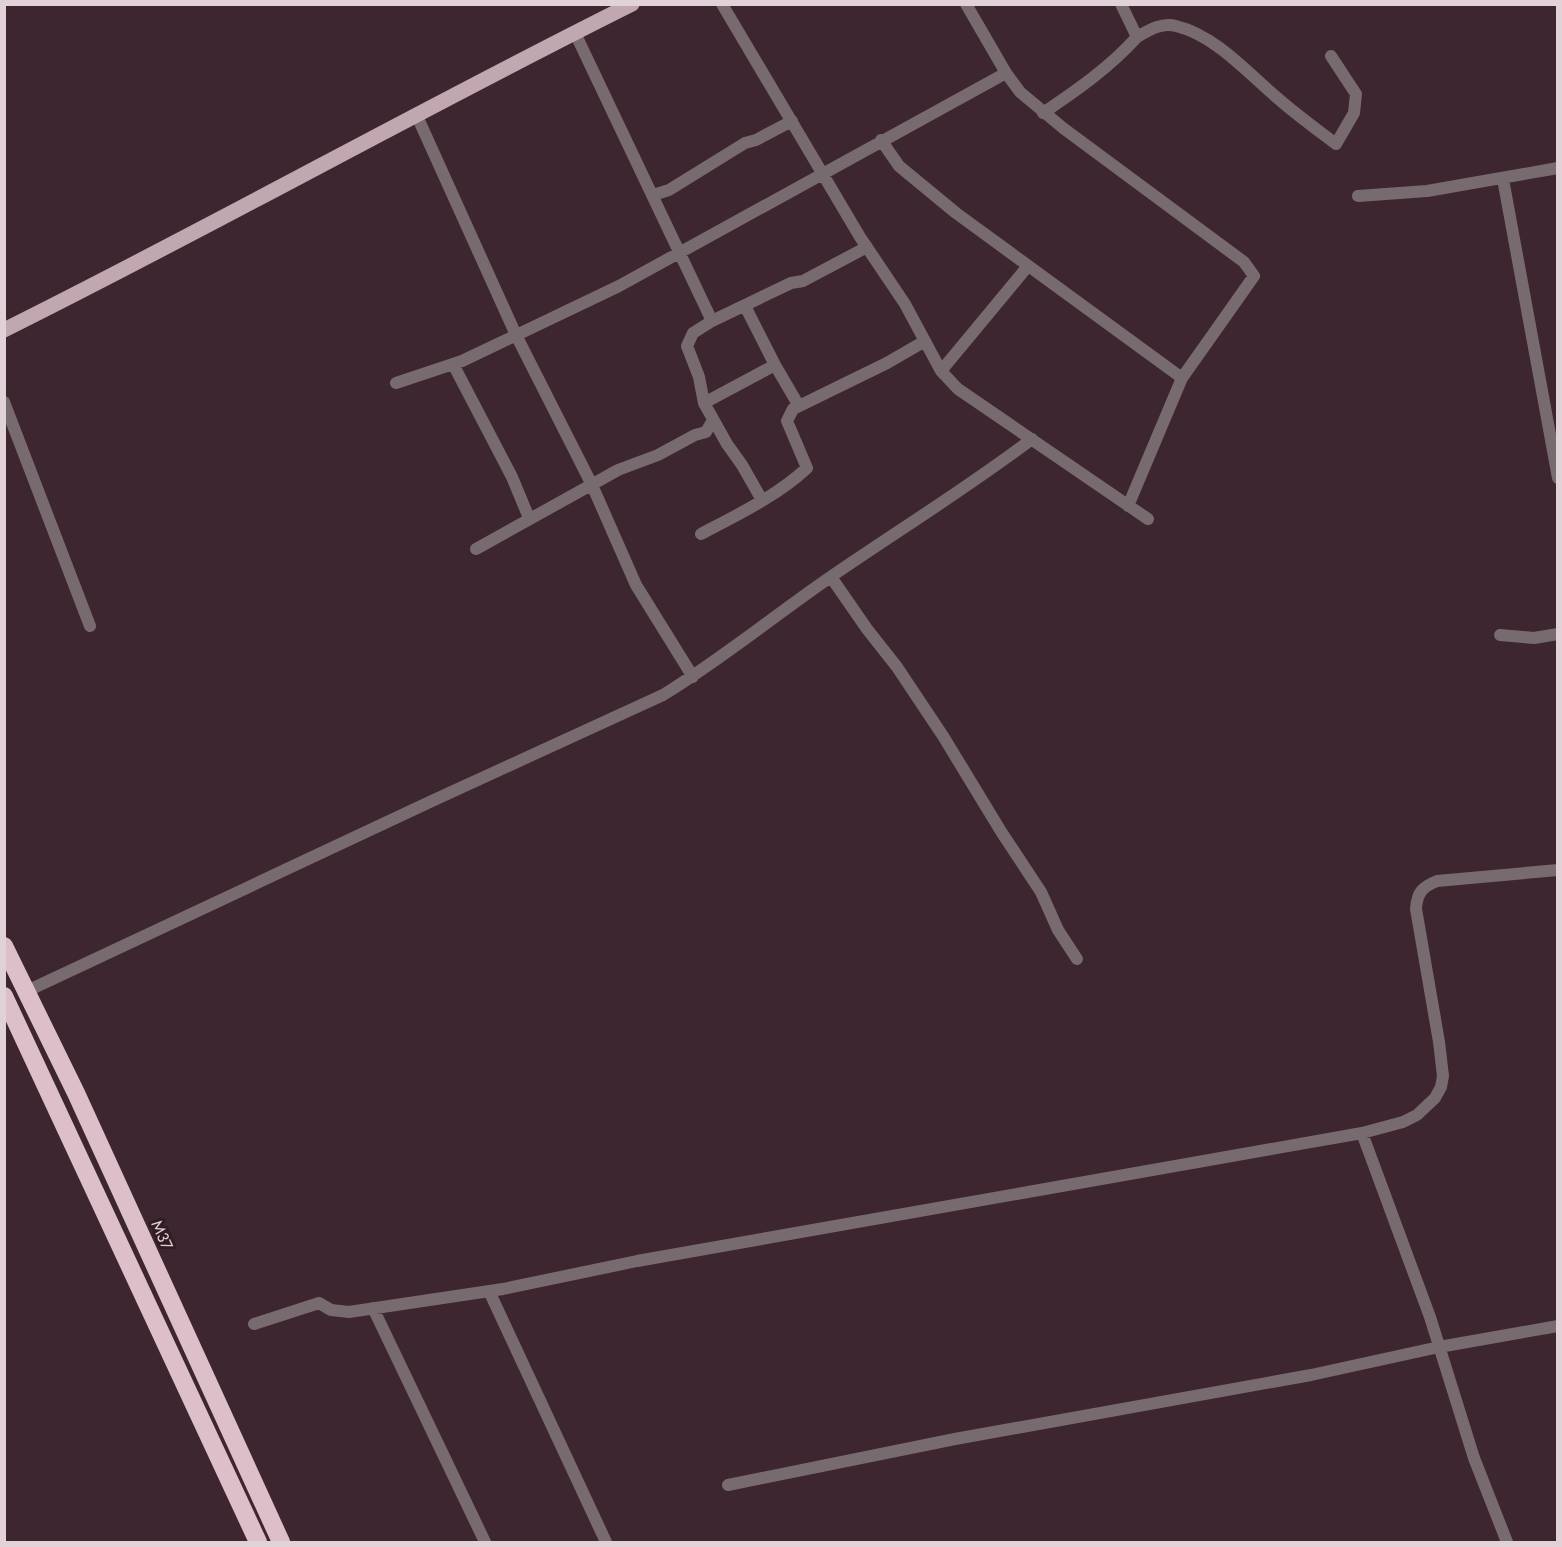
<svg xmlns="http://www.w3.org/2000/svg" width="1562" height="1547" font-family="Jost,sans-serif">
  <style>
    .lines { fill: none; stroke-linecap: round; stroke-linejoin: round }
    .minor { stroke: #776b6f; stroke-width: 12 }
    .major { stroke: #c0a7b0; stroke-width: 15 }
    .highway { stroke: #dcbfc9; stroke-width: 18 }
    .labels { text-anchor: middle; dominant-baseline: central; stroke-width: 6; stroke-linejoin: round; paint-order: stroke }
    .street-label { font-size: 16px; fill: #e1d2d7; stroke: #321d25 }
  </style>
  <rect width="100%" height="100%" fill="#3d262f"/>
  <g class="lines">
    <path class="minor" d="M722,4L860,237L905,304L941,371L958,389L1148,519
      M966,4L1006,73L1020,92L1063,128L1244,262L1254,276L1182,378L1128,506
      M575,33L712,321
      M1137,37C1149,30 1162,22 1176,26C1214,35 1246,71 1274,95C1294,113 1315,128 1336,144L1354,113L1356,94L1331,56
      M1043,113C1077,90 1109,68 1137,37L1121,4
      M417,116L516,335L592,485L636,585L693,677
      M881,140L899,166L956,213L1182,378
      M1503,179L1558,478
      M653,195L669,190L745,143L756,140L792,121
      M1358,196L1427,191L1558,168
      M745,306L775,365L799,406
      M453,364L512,477L529,518
      M941,371L1028,266
      M396,383L462,361L619,286L1006,73
      M4,402L90,626
      M704,403L775,365
      M762,500L742,465L727,444L704,403L699,377L687,346L693,333L712,321L791,283L803,281L867,247
      M701,534C737,515 777,496 807,468L787,421L793,409L887,363L925,341
      M476,549L618,470L658,455L695,435L706,432L713,420
      M831,577L867,629L897,667L943,736L1002,833L1041,892L1058,930L1077,959
      M1500,635L1534,638L1558,634
      M27,991L434,800L663,695C722,659 775,615 832,576C899,530 967,488 1032,439
      M1362,1133L1403,1122L1417,1115L1435,1098L1441,1087L1443,1076L1439,1042L1416,909C1417,893 1422,887 1437,881L1558,870
      M489,1291L606,1542
      M373,1308L485,1542
      M254,1324L319,1303L331,1310L349,1312L503,1289L637,1261L1362,1133L1430,1317L1474,1458L1507,1542
      M728,1485L955,1439L1311,1375L1439,1347L1558,1326"/>
    <path class="major" d="M4,330C215,225 421,109 632,4"/>
    <path class="highway" d="M4,946L76,1093L281,1542
      M4,996L258,1542"/>
  </g>
  <g class="labels">
    <g class="street-label">
      <text transform="translate(162 1235) rotate(66)">M37</text>
    </g>
  </g>
  <rect width="1562" height="1547" fill="none" stroke="#e1d2d7" stroke-width="12"/>
</svg>
